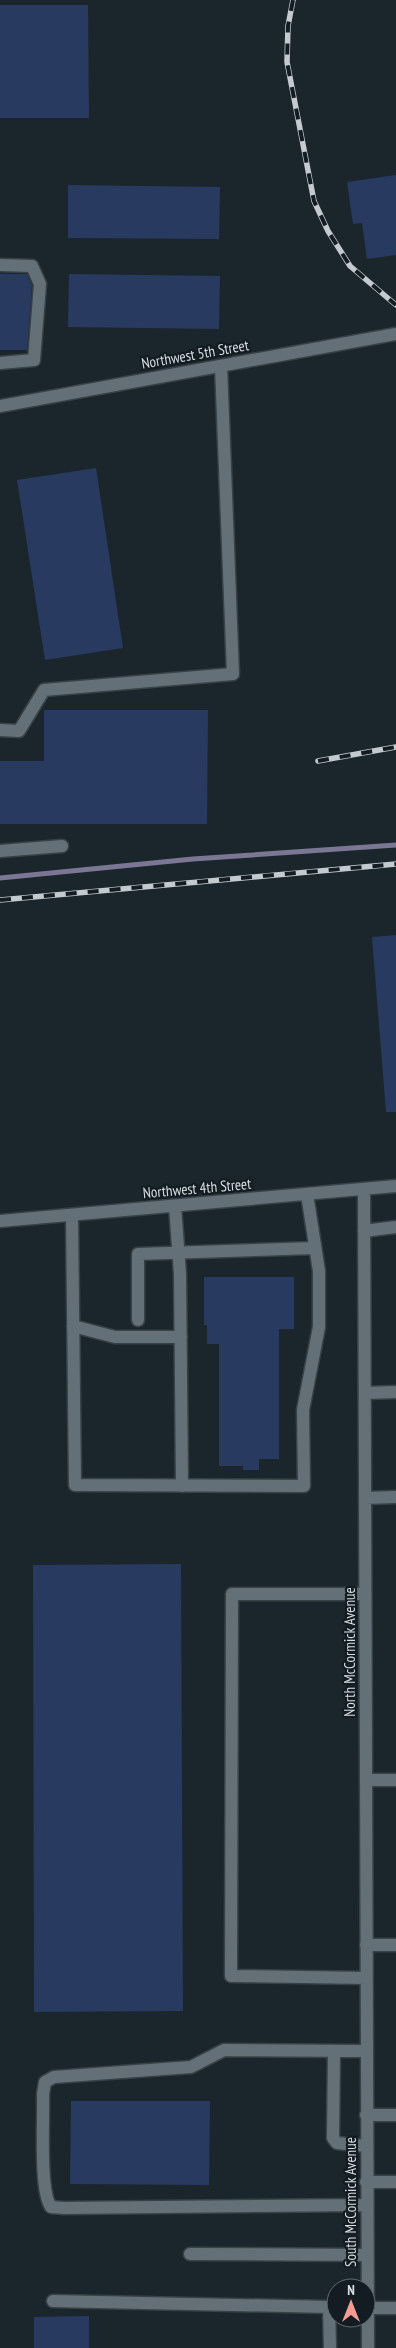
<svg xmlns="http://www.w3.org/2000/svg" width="396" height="2348" font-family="'PT Sans Narrow',sans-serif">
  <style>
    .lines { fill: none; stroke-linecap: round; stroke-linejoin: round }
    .stream { stroke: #7b7694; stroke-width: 5 }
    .building { fill: #283a5f }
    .minor-casing { stroke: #384145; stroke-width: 15 }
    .minor { stroke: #647078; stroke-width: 12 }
    .rail-casing { stroke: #c4cbd0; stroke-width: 5.5 }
    .rail { stroke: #121c22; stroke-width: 4; stroke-dasharray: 11; stroke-linecap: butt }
    .labels { text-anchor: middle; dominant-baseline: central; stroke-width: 4.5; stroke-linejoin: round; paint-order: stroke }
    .street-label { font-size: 15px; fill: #d7dee2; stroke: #121c22 }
  </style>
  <rect width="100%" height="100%" fill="#1b262c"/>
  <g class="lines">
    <path class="stream" d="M0,878L193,859L396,845"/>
  </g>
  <path class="building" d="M0,5H88L89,118H0Z
    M396,175V255L367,259L362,223L353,224L347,182Z
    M68,185L220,187L219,239L68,238Z
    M0,274H27L32,285L27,350H0Z
    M69,274L220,276L219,329L68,327Z
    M96,468L123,648L45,660L17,480Z
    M44,710H208L207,824H0V761H44Z
    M396,935V1112H386L372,937Z
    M204,1277H294V1329H279V1459H259V1470H243V1466H219V1344H207V1325H204Z
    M181,1564L183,2011L34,2012L33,1565Z
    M71,2101H210L209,2185L70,2184Z
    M89,2316V2348H34V2317Z"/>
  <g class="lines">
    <g class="minor-casing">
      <path id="minor" d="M0,265L32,266L40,284L34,360L0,363
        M0,406L396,334
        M0,730L19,731L44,690L233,674L221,366
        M0,851L62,846
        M364,1189L368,2348
        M175,1206L180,1274L182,1486
        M72,1216L75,1485L304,1486L303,1410L319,1327V1271L307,1194
        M0,1221L396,1186
        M364,1231L396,1227
        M138,1320V1254L315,1248
        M73,1326L115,1337H181
        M365,1393L396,1392
        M365,1498L396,1497
        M365,1594H232L231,1976L366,1978
        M366,1780H396
        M366,1945H396
        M334,2051L333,2138L337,2143L366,2146
        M366,2051L224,2050L191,2067L54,2077L45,2082L43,2094C44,2119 39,2190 51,2207L64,2208L366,2205
        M366,2115H396
        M366,2182H396
        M190,2254L367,2255
        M53,2301L329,2307L330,2348
        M366,2308H396"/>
    </g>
    <use href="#minor" class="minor"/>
    <g class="rail-casing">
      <path id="rail" d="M293,0L288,26L287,62L314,201L328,231L350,266L396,305
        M318,761L396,747
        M0,900L396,864"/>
    </g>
    <use href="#rail" class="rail"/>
  </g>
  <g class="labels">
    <g class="street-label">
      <text transform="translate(195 354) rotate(-10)">Northwest 5th Street</text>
      <text transform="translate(197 1188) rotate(-5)">Northwest 4th Street</text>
      <text transform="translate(349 1652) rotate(-90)">North McCormick Avenue</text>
      <text transform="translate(350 2202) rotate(-90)">South McCormick Avenue</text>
    </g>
  </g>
  <g transform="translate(351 2303)"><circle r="24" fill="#121c22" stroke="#616a6f"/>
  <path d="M0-4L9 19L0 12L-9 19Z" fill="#f59c92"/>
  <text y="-8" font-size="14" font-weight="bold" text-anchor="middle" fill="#d7dee2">N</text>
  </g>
</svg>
